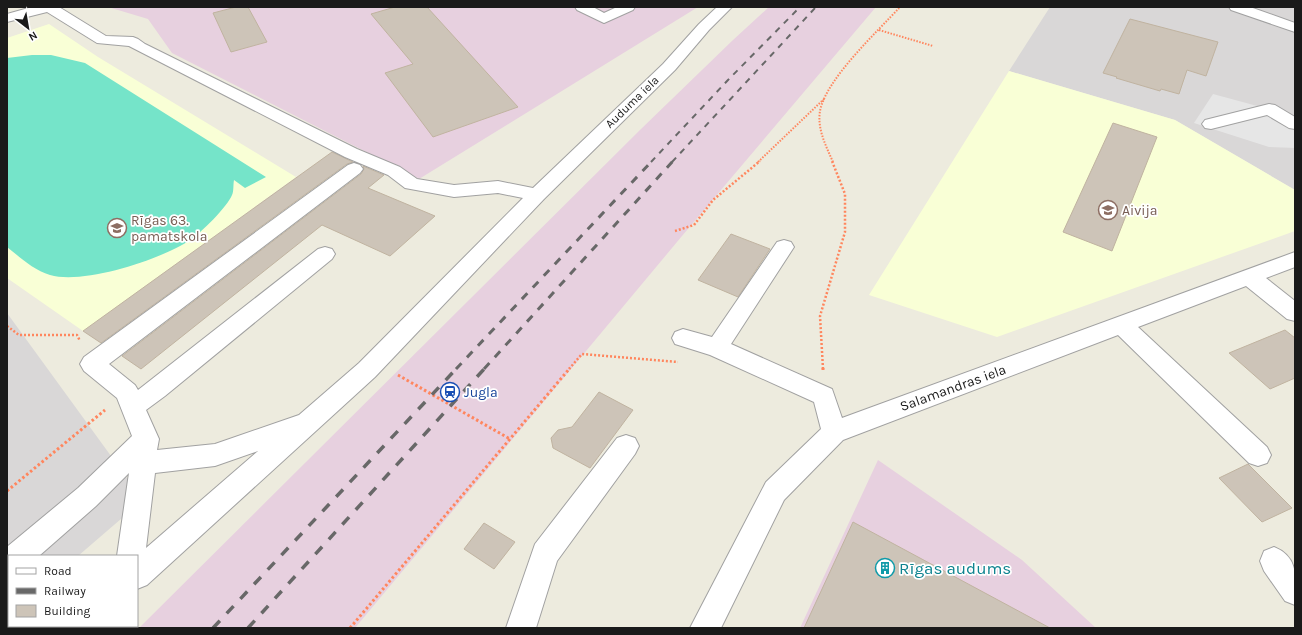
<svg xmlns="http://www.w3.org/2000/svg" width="1302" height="635" font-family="Karla,sans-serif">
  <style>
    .residential { fill: #d9d7d7 }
    .industrial { fill: #e7d0df }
    .education { fill: #f9ffd6 }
    .pitch { fill: #75e4c9 }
    .parking { fill: #e6e6e6 }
    .building { fill: #cdc4b8; stroke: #c0b3a0 }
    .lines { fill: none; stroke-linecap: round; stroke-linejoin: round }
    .minor-casing { stroke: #a1a1a1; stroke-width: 2 }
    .path-far2 { stroke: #ff865e; stroke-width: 2; stroke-dasharray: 1.5 1.5; stroke-linecap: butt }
    .path-far1 { stroke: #ff865e; stroke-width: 2.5; stroke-dasharray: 2 2; stroke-linecap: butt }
    .path { stroke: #ff865e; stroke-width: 3; stroke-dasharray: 2.5 2.5; stroke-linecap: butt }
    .minor { fill: #fff; fill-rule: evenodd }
    .rail-far2 { stroke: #686868; stroke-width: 2; stroke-dasharray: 6 6; stroke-linecap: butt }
    .rail-far1 { stroke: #686868; stroke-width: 3; stroke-dasharray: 8 8; stroke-linecap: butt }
    .rail { stroke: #686868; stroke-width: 3.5; stroke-dasharray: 10 10; stroke-linecap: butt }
    .labels { text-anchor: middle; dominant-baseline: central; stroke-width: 3.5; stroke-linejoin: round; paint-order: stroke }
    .far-street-label { font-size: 12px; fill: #1a1a1a; stroke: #fff }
    .education-label { font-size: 14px; fill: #785e54; stroke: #fff; text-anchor: start }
    .street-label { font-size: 14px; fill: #1a1a1a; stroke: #fff }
    .transit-label { font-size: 14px; fill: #164399; stroke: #fff; text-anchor: start }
    .near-culture-label { font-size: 17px; fill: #0d838f; stroke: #fff; text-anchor: start }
  </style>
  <rect width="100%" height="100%" fill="#edebde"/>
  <path class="residential" d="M1050,7H1295V190L1175,120L1009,71Z
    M7,313L143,500L78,556H9V616L7,618Z"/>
  <path class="industrial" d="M108,7H698L419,179L172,53L148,19Z
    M769,7H876L682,236L355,628H139L641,129L733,40Z
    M878,460L1022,560L1096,628H800Z"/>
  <path class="education" d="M49,24L98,57L296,177L83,331L7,278V38Z
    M1009,71L1175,120L1295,190V231L997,337L869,295Z"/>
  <path class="pitch" d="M32,55H51L85,63L266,177L245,188L234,180C233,185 234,191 232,195C228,206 200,234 190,240C162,259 84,285 50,275C33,270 20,257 7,247V58Z"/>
  <path class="parking" d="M1213,94L1290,115L1295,118V148L1269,147L1194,123Z"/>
  <path class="building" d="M236,7H248L267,42L231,52L213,13Z
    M395,7H427L518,107L433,137L385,73L413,64L371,14Z
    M1130,19L1218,42L1206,76L1187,70L1179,94L1161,89L1160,91L1116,78L1117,77L1103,73Z
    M1113,123L1157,137L1112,251L1063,232Z
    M332,152L353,162L347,164L101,343L83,331Z
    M363,166L384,175L368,188L435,216L390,256L322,225L141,369L122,356L361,174L364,169Z
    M731,234L770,249L738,297L698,280Z
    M1285,330L1295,338V378L1270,389L1229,353Z
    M599,392L633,410L590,468L553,448L551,438L558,430L572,427Z
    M1248,464L1292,508L1262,522L1219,478Z
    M853,522L1050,628H804Z
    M484,523L515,542L494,569L464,549Z"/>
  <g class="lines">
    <g class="minor-casing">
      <path id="minor" d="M32,7H59L106,36L133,37L138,39L145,44L357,149L400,167L417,179L454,185L498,181L533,188L663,64L699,24L717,7H732L709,30L675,70L544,199L375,377L147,585L137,589V556H117L129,473L96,506L39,556H9V566L7,563L8,546L78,488L132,436L117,398L84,371L80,364L84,357L348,165L354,163L360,165L363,169L360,173L109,364L135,385L138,390L318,249L325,247L332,249L335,254L332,259L165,396L146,410L159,439L157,450L215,444L299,415L359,363L523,198L498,193L454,197L405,188L388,175L345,157L129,46L97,43L47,12L7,22V14ZM258,451L146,548L155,473L215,466Z
        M575,7H593L604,13L617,7H635L633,10L604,23L577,10Z
        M1229,7H1250L1295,23V32L1231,10Z
        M1269,104L1275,105L1295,117V129L1289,128L1267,115L1211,129L1205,128L1202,124L1205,120Z
        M784,240L791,242L794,247L731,344L832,389L842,418L1295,252V267L1266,278L1295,301V321L1287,319L1246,286L1138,327L1267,447L1271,455L1267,463L1258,466L1249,463L1118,335L843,440L784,500L721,628H690L766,482L821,429L814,402L710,355L675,344L672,338L675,332L683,329L712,337L777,242Z
        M626,435L635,438L639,446L635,454L557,561L536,628H506L535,544L617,438Z
        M1274,547C1301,558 1295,581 1295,605L1285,601L1264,571L1260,561L1264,551Z
        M66,626H97L96,628H65Z"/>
    </g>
    <path class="path-far2" d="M879,30L933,46
      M758,162L824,99
      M833,162C826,146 817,129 820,111C826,79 877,32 900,7"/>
    <path class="path-far1" d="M675,231L694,225L713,200L760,161
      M7,326L19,335H77L80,341
      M569,369L582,354L678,362
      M823,369L820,316L845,232V194L832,161"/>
    <path class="path" d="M823,368V370
      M398,375L510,439
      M7,491L105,410
      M350,628L570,368"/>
    <use href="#minor" class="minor"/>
    <path class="rail-far2" d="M651,162L728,80L800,7
      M672,162L816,7"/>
    <path class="rail-far1" d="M456,369L652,161
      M484,369L673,161"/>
    <path class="rail" d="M213,628L457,368
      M248,628L485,368"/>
  </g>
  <defs>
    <g id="school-ring" transform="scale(1)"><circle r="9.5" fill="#fff" stroke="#8d6e63" stroke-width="1.5"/><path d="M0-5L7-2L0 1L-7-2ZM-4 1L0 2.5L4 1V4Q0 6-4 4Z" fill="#8d6e63"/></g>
    <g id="station-ring" transform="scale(1)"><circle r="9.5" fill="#fff" stroke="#1a4fb4" stroke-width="1.5"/><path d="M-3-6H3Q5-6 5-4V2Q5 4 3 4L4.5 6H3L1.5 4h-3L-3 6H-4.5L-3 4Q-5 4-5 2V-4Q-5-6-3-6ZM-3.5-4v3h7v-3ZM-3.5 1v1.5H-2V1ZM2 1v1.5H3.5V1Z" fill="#1a4fb4"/></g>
    <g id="building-ring" transform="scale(1)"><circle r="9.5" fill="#fff" stroke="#0f9aa8" stroke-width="1.5"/><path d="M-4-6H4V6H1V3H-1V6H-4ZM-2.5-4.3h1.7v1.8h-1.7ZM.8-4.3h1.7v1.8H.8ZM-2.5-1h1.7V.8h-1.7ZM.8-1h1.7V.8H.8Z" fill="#0f9aa8"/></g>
  </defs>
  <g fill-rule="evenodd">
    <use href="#school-ring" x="1108" y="210"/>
    <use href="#school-ring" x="117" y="228"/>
    <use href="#station-ring" x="450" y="392"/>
    <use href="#building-ring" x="885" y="568"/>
  </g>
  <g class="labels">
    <g class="far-street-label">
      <text transform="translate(632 102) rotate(-44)">Auduma iela</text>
    </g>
    <g class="education-label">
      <text x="1122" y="210">Aivija</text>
      <text x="131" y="220">Rīgas 63.<tspan x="131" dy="16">pamatskola</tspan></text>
    </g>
    <g class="street-label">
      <text transform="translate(953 388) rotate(-20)">Salamandras iela</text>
    </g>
    <g class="transit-label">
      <text x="464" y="392">Jugla</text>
    </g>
    <g class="near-culture-label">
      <text x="899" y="568">Rīgas audums</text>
    </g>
  </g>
  <rect width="1302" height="635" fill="none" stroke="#1a1a1a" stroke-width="16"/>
  <rect x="8" y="555" width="130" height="72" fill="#ffffff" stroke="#a3a3a3"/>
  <rect x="16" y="568" width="20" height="6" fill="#ffffff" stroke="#a3a3a3"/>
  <text x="44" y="575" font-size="12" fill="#1a1a1a">Road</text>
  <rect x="16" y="588" width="20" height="6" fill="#686868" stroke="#a3a3a3"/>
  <text x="44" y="595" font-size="12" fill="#1a1a1a">Railway</text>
  <rect x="16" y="605" width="20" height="12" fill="#cdc4b8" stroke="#a3a3a3"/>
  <text x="44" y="615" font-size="12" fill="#1a1a1a">Building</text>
  <g transform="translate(28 28) rotate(149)" stroke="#ffffff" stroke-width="3" paint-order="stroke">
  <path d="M0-3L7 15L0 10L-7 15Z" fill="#1a1a1a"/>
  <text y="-6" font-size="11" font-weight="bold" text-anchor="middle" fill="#1a1a1a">N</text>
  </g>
</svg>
